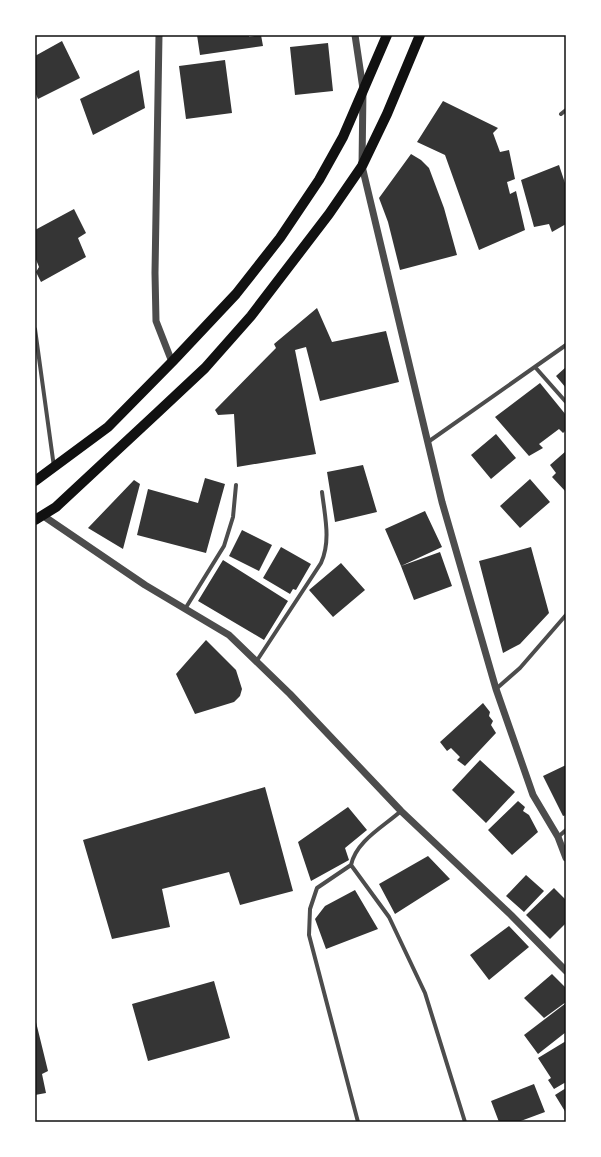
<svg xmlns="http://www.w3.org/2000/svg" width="601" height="1157" font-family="'Archivo Narrow',sans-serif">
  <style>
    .building { fill: #353535 }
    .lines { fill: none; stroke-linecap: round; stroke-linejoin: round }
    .minor { stroke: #4c4c4c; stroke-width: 4 }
    .tertiary { stroke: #4c4c4c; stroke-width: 7 }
    .primary { stroke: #111; stroke-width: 10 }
    .neatline { fill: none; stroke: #111; stroke-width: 1.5 }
  </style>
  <rect width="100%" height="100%" fill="#fff"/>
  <path class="building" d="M197,35H249V37L261,35L263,46L200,55Z
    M62,41L80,78L38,99L35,92V56Z
    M328,43L333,91L295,95L290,47Z
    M225,60L232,113L186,119L179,66Z
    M139,70L145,108L93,135L80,99Z
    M443,101L498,128L493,133L500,152L509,150L515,179L507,182L510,194L516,191L525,230L479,250L445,155L417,142Z
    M411,154L421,160L429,168L444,208L457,255L400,270L388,222L379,198Z
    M559,165L566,186V224L552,232L549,224L534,227L521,180Z
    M74,209L86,233L78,238L86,257L41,282L36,272L39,267L35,257V230Z
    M317,308L332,342L386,331L399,382L320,401L306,347L295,350L316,454L237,467L234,414L218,415L215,410L276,348L274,344Z
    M566,367V388L556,376Z
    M540,383L566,415V430L563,433L559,429L539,444L543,448L529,456L495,417Z
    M496,434L516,458L491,479L471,455Z
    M566,451V492L552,477L556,473L550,465Z
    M363,465L377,512L335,522L327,472Z
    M205,478L225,484L206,553L137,535L148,489L198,503Z
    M530,479L550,502L520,528L500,506Z
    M134,480L140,484L123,549L88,528Z
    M425,511L442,547L401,566L385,529Z
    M242,530L272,545L259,571L229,556Z
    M281,547L311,564L296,590L293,589L290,594L263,578Z
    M531,547L549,613L520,644L503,653L479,561Z
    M440,552L452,586L414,600L401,566Z
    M223,560L288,601L264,640L198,601Z
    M341,563L365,590L333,617L309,590Z
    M206,640L236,670L242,689L240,696L234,702L195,714L176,674Z
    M483,703L490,712L489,716L493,721L491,725L496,733L465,766L457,760L460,757L451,748L447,751L440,742Z
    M480,760L515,792L486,823L452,790Z
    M566,765V815L563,816L543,776Z
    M265,787L293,891L240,905L229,872L162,889L170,927L112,939L83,840Z
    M518,801L525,807L523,811L529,815L538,832L512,855L488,830Z
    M348,807L367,830L345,848L349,860L311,881L298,842Z
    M428,856L450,879L395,914L379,884Z
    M526,875L544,891L524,912L506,896Z
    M554,888L566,900V923L550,939L526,915Z
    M355,890L378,929L326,949L315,919L325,906Z
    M509,926L529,947L489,980L470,955Z
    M552,974L566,988V1002L544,1018L524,998Z
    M214,981L230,1038L148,1061L132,1004Z
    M566,1003V1032L538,1054L524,1035Z
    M35,1018L48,1071L42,1074L46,1093L35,1095Z
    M566,1041V1082L554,1089L548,1080L551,1078L538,1058Z
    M534,1084L545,1112L518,1122H499L491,1101Z
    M566,1088V1113L555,1095Z"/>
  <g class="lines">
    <path class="minor" d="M561,114L566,110
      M35,329L54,467
      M535,367L566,402
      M428,442L566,345
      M185,609L224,546L233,517L236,485
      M256,662L321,563C331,541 325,517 322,492
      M496,689L520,668L566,615
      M401,811C383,827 356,841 351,865L389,917L425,993L465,1122
      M558,837L566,830
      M351,865L317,888L310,909L309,935L358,1122"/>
    <path class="tertiary" d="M159,35L155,273L156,321L172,362
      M355,35L363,89L362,166L442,502L496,689L533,795L558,837L566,858
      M42,515L145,585L229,635L290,694L401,811L511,915L566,971"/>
    <path class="primary" d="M35,481L108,427L172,362L236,294L280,238L319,180L343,137L387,35
      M35,520L56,507L157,413L205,368L251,316L329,214L362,166L387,114L420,35"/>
  </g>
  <rect width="601" height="1157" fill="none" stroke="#ffffff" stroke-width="72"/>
  <rect x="36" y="36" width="529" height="1085" class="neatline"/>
</svg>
